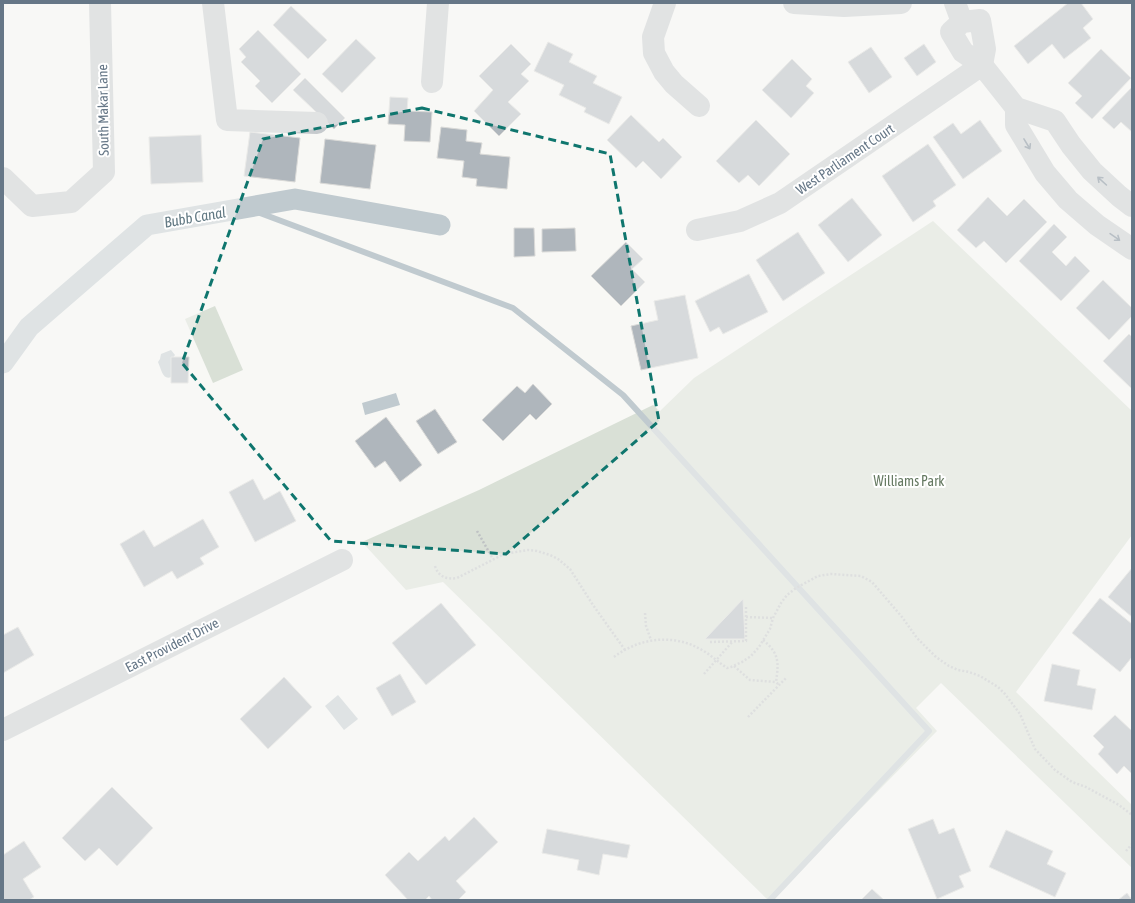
<svg xmlns="http://www.w3.org/2000/svg" width="1135" height="903" viewBox="0 0 1135 903" font-family="'Asap Condensed',sans-serif">
  <style>
    .green { fill: #d9e0d6 }
    .water { fill: #c0cacf }
    .lines { fill: none; stroke-linecap: round; stroke-linejoin: round }
    .stream { stroke: #c0cacf; stroke-width: 6 }
    .canal { stroke: #c0cacf; stroke-width: 21 }
    .building { fill: #afb6bc; stroke: #dadad8 }
    .path { stroke: #bfc2c4; stroke-width: 2.5; stroke-dasharray: 2 2; stroke-linecap: butt }
    .minor { stroke: #c6cacd; stroke-width: 22 }
    .oneway { stroke: #6b7b8a }
    .marked { fill: none; stroke: #0f766e; stroke-width: 3; stroke-dasharray: 8 5; stroke-linejoin: round }
    .labels { text-anchor: middle; dominant-baseline: central; stroke-width: 4; stroke-linejoin: round; paint-order: stroke }
    .street-label { font-size: 14px; fill: #667787; stroke: #fff }
    .park-label { font-size: 14px; fill: #657961; stroke: #fff }
    .water-label { font-size: 15px; font-style: italic; fill: #627983; stroke: #fff }
  </style>
  <rect width="100%" height="100%" fill="#f8f8f5"/>
  <g class="green">
    <polygon points="933,221 1132,411 1132,535 1016,692 1132,805 1132,868 941,683 916,708 937,731 771,900 768,900 443,582 406,590 362,542 479,490 653,405 660,411 694,378"/>
    <polygon points="215,306 243,370 213,383 185,319"/>
  </g>
  <g class="water">
    <path d="M171 350 175 355 172 359 175 375C163 383 162 371 158 362L160 359 161 354Z"/>
    <polygon points="396,393 400,405 365,415 362,403"/>
    <polygon points="338,695 358,719 344,730 325,706"/>
  </g>
  <g class="lines">
    <polyline class="stream" points="260,213 513,308 623,395 929,731 770,900"/>
    <polyline class="canal" points="3,363 29,327 147,225 295,199 440,225"/>
  </g>
  <g class="building">
    <polygon points="1068,3 1081,3 1093,19 1083,28 1091,38 1064,59 1052,44 1028,64 1014,46"/>
    <polygon points="291,6 327,40 308,59 273,25"/>
    <polygon points="258,30 301,74 272,103 255,86 260,81 241,62 246,57 239,49"/>
    <polygon points="356,39 376,58 342,93 322,74"/>
    <polygon points="548,42 573,54 569,62 597,76 593,83 622,97 609,124 584,112 586,108 559,95 564,85 534,71"/>
    <polygon points="511,44 531,64 521,74 529,81 508,102 521,114 499,136 474,111 493,90 479,76"/>
    <polygon points="924,44 936,62 917,76 904,58"/>
    <polygon points="871,47 892,77 869,93 848,62"/>
    <polygon points="1101,49 1131,78 1092,119 1075,103 1082,96 1068,83"/>
    <polygon points="792,59 812,79 806,86 814,93 791,118 762,90"/>
    <polygon points="305,78 345,118 334,129 293,90"/>
    <polygon points="1132,87 1132,132 1121,122 1114,129 1102,118"/>
    <polygon points="390,97 408,98 407,111 432,112 430,142 404,141 405,125 388,124"/>
    <polygon points="631,115 659,142 663,138 682,157 661,179 643,161 636,168 607,140"/>
    <polygon points="756,120 790,154 759,186 748,175 739,183 716,161"/>
    <polygon points="980,120 1002,151 963,179 933,137 953,123 961,134"/>
    <polygon points="441,127 467,130 466,141 482,143 480,154 510,157 507,189 476,186 477,179 462,177 464,161 437,158"/>
    <polygon points="250,132 300,138 295,182 244,176"/>
    <polygon points="201,135 203,182 151,184 149,137"/>
    <polygon points="325,139 376,145 370,189 320,183"/>
    <polygon points="928,144 956,185 933,201 936,206 913,222 882,176"/>
    <polygon points="988,197 1007,216 1024,199 1047,222 1006,263 984,241 976,248 957,230"/>
    <polygon points="852,198 882,235 848,262 818,225"/>
    <polygon points="1054,224 1067,237 1052,252 1066,266 1075,256 1090,271 1061,301 1019,261"/>
    <polygon points="514,228 534,228 535,256 514,257"/>
    <polygon points="575,228 576,251 542,252 542,229"/>
    <polygon points="798,232 825,273 783,301 756,260"/>
    <polygon points="626,242 643,259 632,269 645,282 621,306 591,276"/>
    <polygon points="749,274 768,312 723,334 719,327 710,332 695,301"/>
    <polygon points="1103,280 1132,308 1132,316 1109,340 1076,308"/>
    <polygon points="685,295 698,358 641,370 631,326 658,320 654,301"/>
    <polygon points="1129,334 1132,337 1132,389 1103,361"/>
    <polygon points="171,357 189,357 188,383 171,383"/>
    <polygon points="533,384 552,404 536,420 530,414 503,441 482,420 517,386 525,393"/>
    <polygon points="435,409 457,442 438,454 416,421"/>
    <polygon points="386,417 422,465 400,482 385,461 375,468 355,441"/>
    <polygon points="253,479 264,500 280,491 296,521 255,542 229,492"/>
    <polygon points="203,519 219,547 200,558 204,564 177,579 172,571 144,587 120,544 144,530 154,547"/>
    <polygon points="1132,568 1132,617 1108,597"/>
    <polygon points="1100,598 1132,624 1132,657 1120,672 1072,633"/>
    <polygon points="743,599 745,639 705,639"/>
    <polygon points="441,603 476,645 426,685 392,643"/>
    <polygon points="18,627 34,655 3,673 3,635"/>
    <polygon points="1052,664 1080,670 1077,685 1096,689 1092,710 1044,701"/>
    <polygon points="400,674 416,702 392,716 376,688"/>
    <polygon points="284,677 312,707 268,749 240,719"/>
    <polygon points="1115,715 1132,731 1132,774 1124,766 1117,774 1098,754 1104,747 1093,736"/>
    <polygon points="112,787 153,828 117,866 99,848 85,861 62,838"/>
    <polygon points="474,817 498,842 456,881 466,892 458,900 432,900 429,896 425,900 408,900 385,875 409,852 418,861 445,836 449,841"/>
    <polygon points="933,819 939,834 954,828 971,871 959,876 964,887 937,899 908,829"/>
    <polygon points="547,829 630,845 627,858 603,854 599,875 577,870 579,860 542,853"/>
    <polygon points="1006,830 1053,851 1047,864 1066,873 1055,897 989,867"/>
    <polygon points="24,841 41,867 23,879 34,897 29,900 3,900 3,855"/>
    <polygon points="872,889 884,900 861,900"/>
    <polygon points="1127,893 1132,900 1118,900"/>
  </g>
  <g class="lines">
    <g class="path">
      <polyline points="477,531 493,559"/>
      <path d="M435 566C438 576 446 580 457 578L504 554 528 550 537 551 550 555 558 559 570 569 593 605 625 650"/>
      <polyline points="645,613 646,626 651,640"/>
      <polyline points="746,617 773,618"/>
      <path d="M763 640C779 653 779 662 776 682L779 685"/>
      <polyline points="710,642 746,641 746,607"/>
      <path d="M614 657C639 638 673 633 702 650 711 655 718 662 727 668L731 667 742 662 751 656 759 647 770 629 773 618 781 603 787 595 796 588 818 576 831 574 861 576 872 582 902 617 917 638 936 657 949 666 958 670 969 672 980 676 998 687 1005 694 1020 714 1035 749 1055 770 1072 782 1086 787 1119 805 1132 815"/>
      <polyline points="734,666 750,680 776,682"/>
      <polyline points="704,674 733,641"/>
      <polyline points="748,717 786,678"/>
      <polyline points="1126,851 1132,844"/>
    </g>
    <g class="minor">
      <polyline points="213,3 227,120 317,123"/>
      <polyline points="665,3 653,37 654,53 664,72 674,84 699,106"/>
      <polyline points="794,3 844,6 901,3"/>
      <polyline points="955,3 962,22"/>
      <polygon points="980,20 985,49 982,65 963,52 951,32 962,22"/>
      <polyline points="432,82 438,3"/>
      <polyline points="1016,108 1016,125 1045,173 1068,200 1097,225 1132,249"/>
      <polyline points="3,178 32,206 71,202 104,172 100,3"/>
      <polyline points="697,230 740,221 780,203 982,65 1016,108 1055,121 1071,145 1092,171 1119,196 1132,206"/>
      <polyline points="3,730 342,560"/>
    </g>
  </g>
  <defs><path id="oneway-shaft" d="M-6 0H5M1.5-3L5.5 0L1.5 3" fill="none" stroke-width="1.6" stroke-linecap="round" stroke-linejoin="round"/></defs>
  <g class="oneway">
    <use href="#oneway-shaft" transform="translate(1027 144) rotate(59)"/>
    <use href="#oneway-shaft" transform="translate(1102 181) rotate(-138)"/>
    <use href="#oneway-shaft" transform="translate(1115 237) rotate(35)"/>
  </g>
  <path d="M0 0H1135V903H0ZM422 108 610 154 659 421 506 554 331 541 182 363 263 139Z" fill="#f8f8f5" fill-opacity=".55" fill-rule="evenodd"/>
  <path class="marked" d="M422 108 610 154 659 421 506 554 331 541 182 363 263 139Z"/>
  <g class="labels">
    <g class="street-label">
      <text transform="translate(103 110) rotate(-91)">South Makar Lane</text>
      <text transform="translate(845 159) rotate(-34)">West Parliament Court</text>
      <text transform="translate(172 645) rotate(-27)">East Provident Drive</text>
    </g>
    <g class="park-label">
      <text x="909" y="481">Williams Park</text>
    </g>
    <g class="water-label">
      <text transform="translate(195 217) rotate(-10)">Bubb Canal</text>
    </g>
  </g>
  <rect width="1135" height="903" fill="none" stroke="#667787" stroke-width="8"/>
</svg>
